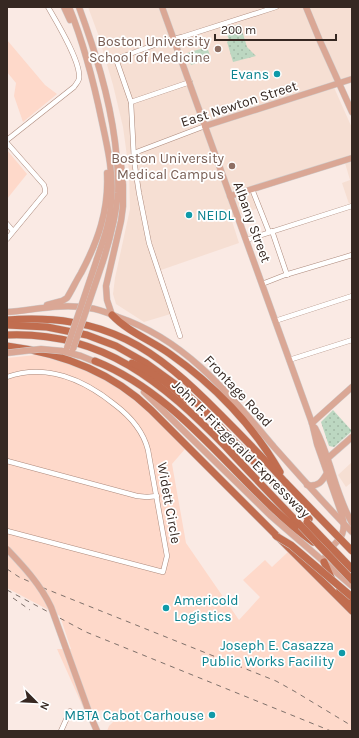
<svg xmlns="http://www.w3.org/2000/svg" width="359" height="738" viewBox="0 0 359 738" font-family="Karla,sans-serif">
  <style>
    .built { fill: #fed9ca }
    .education { fill: #f6dfd3 }
    .grass { fill: url(#grass-dots) }
    .lines { fill: none; stroke-linecap: round; stroke-linejoin: round }
    .minor-casing { stroke: #ad8a7c; stroke-width: 5.5 }
    .major-casing { stroke: #cfcbca; stroke-width: 7 }
    .highway-casing { stroke: #cfcbca; stroke-width: 8 }
    .minor { stroke: #fff; stroke-width: 4.5 }
    .major { stroke: #daa795; stroke-width: 6 }
    .highway { stroke: #c16d4f; stroke-width: 7 }
    .rail { stroke: #7f716b; stroke-width: 1; stroke-dasharray: 5 5; stroke-linecap: butt }
    .major-bridge-casing { stroke: #cfcbca; stroke-width: 7; stroke-linecap: butt }
    .highway-bridge-casing { stroke: #cfcbca; stroke-width: 8; stroke-linecap: butt }
    .major-bridge { stroke: #daa795; stroke-width: 6 }
    .highway-bridge { stroke: #c16d4f; stroke-width: 7 }
    .education-dot { fill: #8d6e63; stroke: #fff; stroke-width: 1.5 }
    .culture-dot { fill: #0f9aa8; stroke: #fff; stroke-width: 1.5 }
    .labels { text-anchor: middle; dominant-baseline: central; stroke-width: 3.5; stroke-linejoin: round; paint-order: stroke }
    .education-label { font-size: 14px; fill: #785e54; stroke: #fff; text-anchor: end }
    .culture-label { font-size: 14px; fill: #0d838f; stroke: #fff; text-anchor: end }
    .street-label { font-size: 14px; fill: #362822; stroke: #fff }
  </style>
  <defs>
    <pattern id="grass-dots" width="8" height="8" patternUnits="userSpaceOnUse"><rect width="8" height="8" fill="#bcd7c1"/><path d="M2 2h.1M6 6h.1" fill="none" stroke="#a2b9a6" stroke-width="1.8" stroke-linecap="round"/></pattern>
  </defs>
  <rect width="100%" height="100%" fill="#faeae4"/>
  <g class="built">
    <polygon points="7,40 45,85 57,94 23,122 14,96 16,83 7,72"/>
    <polygon points="7,150 27,174 7,199"/>
    <polygon points="36,355 69,364 92,373 122,389 145,408 185,449 172,464 186,543 239,620 260,597 243,580 265,560 272,567 289,551 352,614 352,731 107,731 109,726 113,722 110,715 105,716 102,710 87,716 57,649 71,649 60,616 7,588 7,358"/>
  </g>
  <g class="education">
    <polygon points="88,7 352,7 352,76 332,83 352,128 352,203 349,204 342,183 350,180 345,163 253,192 259,208 231,218 239,243 161,270 174,313 144,322 116,304 113,294 115,278 130,209 129,171 123,127 113,85 98,34"/>
    <polygon points="352,462 352,482 346,487 338,475"/>
  </g>
  <g class="grass">
    <polygon points="240,24 247,47 256,56 233,62 227,42 229,40 225,29"/>
    <polygon points="207,47 211,58 191,65 187,53"/>
    <polygon points="333,410 352,431 334,447 329,446 321,422"/>
  </g>
  <g class="lines">
    <g class="minor-casing">
      <g id="minor">
        <polyline points="131,102 190,82"/>
        <path d="M7 140 74 87C76 84 78 82 79 79 82 63 56 21 48 7"/>
        <polyline points="7,143 44,185 45,189 45,193 7,239"/>
        <polyline points="134,153 205,126"/>
        <polyline points="252,189 269,232"/>
        <polyline points="7,224 13,231"/>
        <polyline points="272,231 287,275"/>
        <polyline points="246,240 352,206"/>
        <polyline points="262,284 285,275 352,255"/>
        <polyline points="275,321 352,296"/>
        <polyline points="180,336 149,243 139,193 134,160 131,102 116,59 168,40 182,37 276,7"/>
        <polyline points="289,360 352,340"/>
        <path d="M7 377C46 363 84 380 114 404 130 416 143 430 148 450L167 556 163 572 7 531"/>
        <polyline points="7,461 137,496 147,497 157,496"/>
        <polyline points="61,731 70,711"/>
      </g>
    </g>
    <g class="major-casing">
      <g id="major">
        <polyline points="64,7 70,20"/>
        <path d="M69 7C84 44 94 83 102 122 108 149 114 176 111 203 110 223 103 241 97 259"/>
        <path d="M79 7C95 51 109 95 115 142 117 159 119 176 118 193 116 216 110 239 103 261"/>
        <path d="M162 7 312 423 317 444 342 515C350 544 327 541 324 562"/>
        <polyline points="306,7 320,41 352,112"/>
        <polyline points="205,126 352,79"/>
        <polyline points="230,196 352,158"/>
        <path d="M47 305 62 301 67 298C72 290 76 281 81 273 98 241 109 210 107 173"/>
        <path d="M7 312C34 310 62 303 89 308 99 309 108 313 118 317 186 340 229 394 274 447 300 476 325 505 352 532"/>
        <polyline points="112,315 107,300 106,286 121,221 123,206 123,185 121,164"/>
        <polyline points="62,351 81,356 98,363"/>
        <polyline points="144,392 271,516 352,586"/>
        <polyline points="312,423 352,387"/>
        <path d="M315 428C331 458 335 494 352 523"/>
        <polyline points="328,458 352,437"/>
        <path d="M307 485C318 487 322 482 327 473"/>
        <polyline points="90,715 97,731"/>
      </g>
    </g>
    <g class="highway-casing">
      <g id="highway">
        <path d="M112 315C128 332 152 341 170 354 213 384 254 426 280 472"/>
        <path d="M7 320C106 313 154 347 221 415 243 437 265 460 286 483"/>
        <polyline points="7,325 47,327 87,335 116,346 146,363 175,384 200,406 309,519"/>
        <path d="M7 335C103 331 163 383 226 447 251 474 276 500 301 526"/>
        <path d="M7 346C61 353 112 372 151 410L352 611"/>
        <path d="M95 361C185 397 237 486 313 542"/>
        <path d="M132 363C152 371 171 386 187 400"/>
        <polyline points="324,562 332,580"/>
        <polyline points="340,590 352,602"/>
      </g>
    </g>
    <use href="#minor" class="minor"/>
    <use href="#major" class="major"/>
    <use href="#highway" class="highway"/>
    <g class="rail">
      <polyline points="7,569 19,577 46,589 276,681 294,691 352,726"/>
      <polyline points="7,590 86,632 331,731"/>
      <polyline points="13,598 30,610"/>
    </g>
    <g class="major-bridge-casing">
      <g id="major-bridge">
        <polyline points="67,348 97,259"/>
        <polyline points="73,349 103,261"/>
        <polyline points="7,353 41,349 62,351"/>
        <path d="M7 549C24 567 40 584 51 607L90 715"/>
      </g>
    </g>
    <g class="highway-bridge-casing">
      <g id="highway-bridge">
        <polyline points="286,483 352,551"/>
        <polyline points="307,522 352,569"/>
        <polyline points="301,526 352,580"/>
        <polyline points="276,536 291,545 352,597"/>
      </g>
    </g>
    <use href="#major-bridge" class="major-bridge"/>
    <use href="#highway-bridge" class="highway-bridge"/>
  </g>
  <g class="education-dot">
    <circle cx="218" cy="49" r="4"/>
    <circle cx="232" cy="166" r="4"/>
  </g>
  <g class="culture-dot">
    <circle cx="277" cy="74" r="4"/>
    <circle cx="189" cy="215" r="4"/>
    <circle cx="166" cy="608" r="4"/>
    <circle cx="342" cy="653" r="4"/>
    <circle cx="212" cy="715" r="4"/>
  </g>
  <g class="labels">
    <g class="education-label">
      <text x="210" y="41">Boston University<tspan x="210" dy="16">School of Medicine</tspan></text>
      <text x="224" y="158">Boston University<tspan x="224" dy="16">Medical Campus</tspan></text>
    </g>
    <g class="culture-label">
      <text x="269" y="74">Evans</text>
      <text x="197" y="215" text-anchor="start">NEIDL</text>
      <text x="174" y="600" text-anchor="start">Americold<tspan x="174" dy="16">Logistics</tspan></text>
      <text x="334" y="645">Joseph E. Casazza<tspan x="334" dy="16">Public Works Facility</tspan></text>
      <text x="204" y="715">MBTA Cabot Carhouse</text>
    </g>
    <g class="street-label">
      <text transform="translate(239 104) rotate(-18)">East Newton Street</text>
      <text transform="translate(252 222) rotate(70)">Albany Street</text>
      <text transform="translate(238 391) rotate(47)">Frontage Road</text>
      <text transform="translate(241 449) rotate(45)">John F. Fitzgerald Expressway</text>
      <text transform="translate(169 503) rotate(80)">Widett Circle</text>
    </g>
  </g>
  <rect width="359" height="738" fill="none" stroke="#362822" stroke-width="16"/>
  <g transform="translate(36 702) rotate(114)" stroke="#ffffff" stroke-width="3" paint-order="stroke">
  <path d="M0-3L7 15L0 10L-7 15Z" fill="#362822"/>
  <text y="-6" font-size="11" font-weight="bold" text-anchor="middle" fill="#362822">N</text>
  </g>
  <path d="M215 34v6h121v-6" fill="none" stroke="#362822" stroke-width="2"/>
  <text x="221" y="34" font-size="12" fill="#362822" stroke="#ffffff" stroke-width="3" paint-order="stroke">200 m</text>
</svg>
